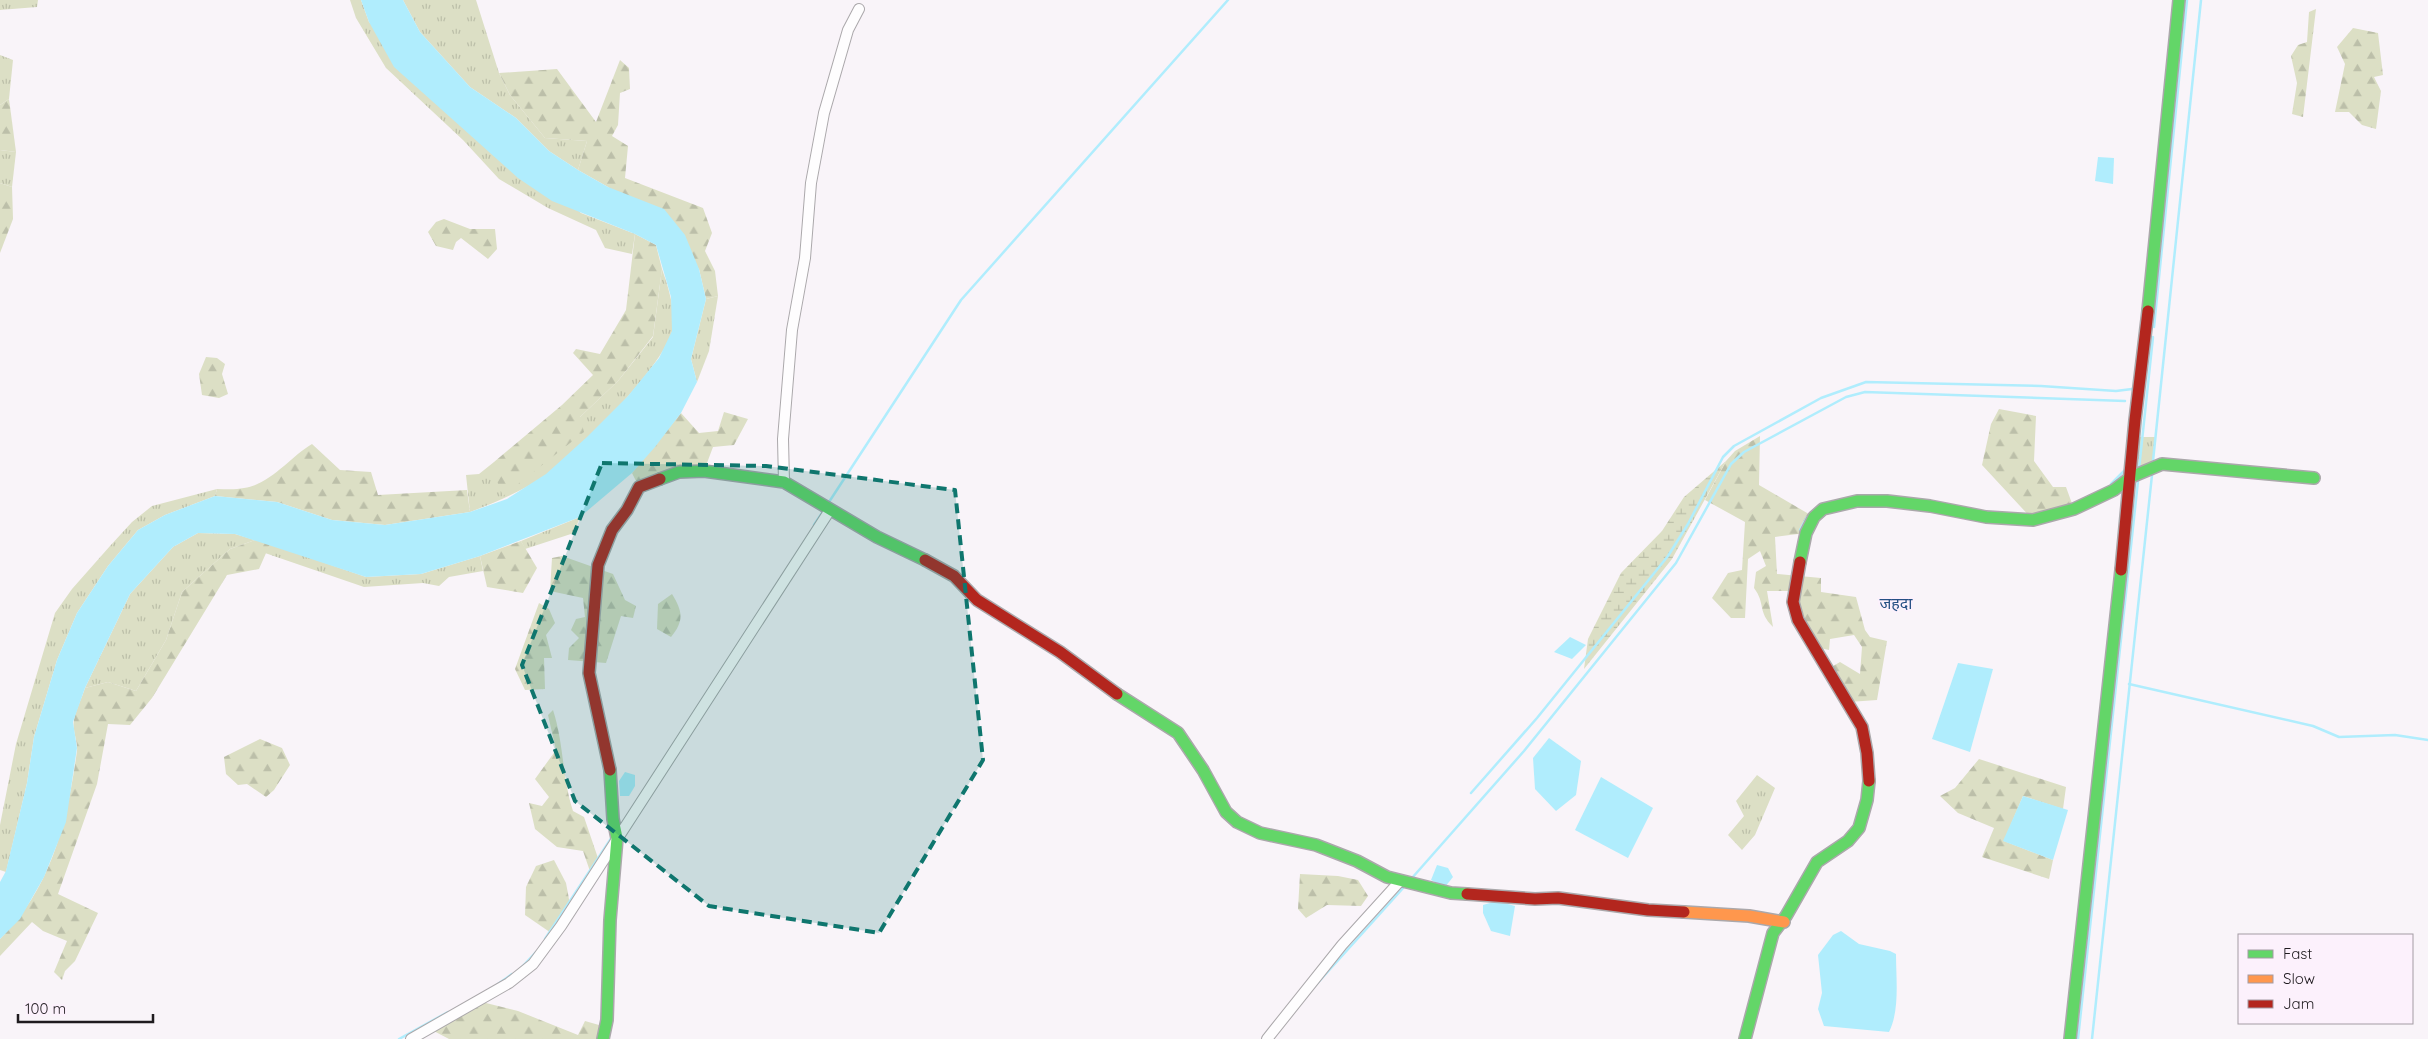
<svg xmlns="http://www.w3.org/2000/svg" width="2428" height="1039" viewBox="0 0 2428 1039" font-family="Quicksand,'Noto Sans Devanagari',sans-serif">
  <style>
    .grass { fill: url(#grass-tufts) }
    .forest { fill: url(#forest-firs) }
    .wetland { fill: url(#wetland-marsh) }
    .water { fill: #b0edfd }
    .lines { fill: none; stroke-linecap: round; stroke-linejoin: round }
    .stream { stroke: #b0edfd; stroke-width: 2.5 }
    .street-casing { stroke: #aba8ab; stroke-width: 12 }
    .fast-casing { stroke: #aba8ab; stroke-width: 14 }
    .slow-casing { stroke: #aba8ab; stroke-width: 14 }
    .jam-casing { stroke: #aba8ab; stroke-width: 14 }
    .street { stroke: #fefdfe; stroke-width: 10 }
    .fast { stroke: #63d668; stroke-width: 11 }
    .slow { stroke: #ff974d; stroke-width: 11 }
    .jam { stroke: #b3261e; stroke-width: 11 }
    .marked { fill: #0f766e; fill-opacity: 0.2; stroke: #0f766e; stroke-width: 4; stroke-dasharray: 10 6; stroke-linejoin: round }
    .labels { text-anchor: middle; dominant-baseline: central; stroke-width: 4; stroke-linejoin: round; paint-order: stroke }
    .quarter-label { font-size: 16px; fill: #255084; stroke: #fcf1fc }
  </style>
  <defs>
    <pattern id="grass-tufts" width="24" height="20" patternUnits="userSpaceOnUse" patternTransform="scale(1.25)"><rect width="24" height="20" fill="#dcdfc5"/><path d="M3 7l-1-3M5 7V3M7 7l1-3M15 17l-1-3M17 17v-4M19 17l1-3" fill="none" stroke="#bcbfa9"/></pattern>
    <pattern id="forest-firs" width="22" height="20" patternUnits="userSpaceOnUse" patternTransform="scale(1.25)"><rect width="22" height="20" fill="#dcdfc5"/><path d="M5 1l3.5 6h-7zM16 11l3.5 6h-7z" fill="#bcbfa9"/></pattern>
    <pattern id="wetland-marsh" width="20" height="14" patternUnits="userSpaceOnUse" patternTransform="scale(1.25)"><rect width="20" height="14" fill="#dcdfc5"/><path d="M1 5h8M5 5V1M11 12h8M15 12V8" fill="none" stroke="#bcbfa9"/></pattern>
  </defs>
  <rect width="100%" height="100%" fill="#f9f4f9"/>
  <g class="grass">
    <polygon points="0,0 38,0 37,7 0,10"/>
    <polygon points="350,0 361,0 369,22 581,213 635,234 632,254 605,248 596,230 548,208 499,179 463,140 386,68 356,18"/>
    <polygon points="403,0 476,0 499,73 510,95 545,138 587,141 578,170 549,151 516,118 470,87 420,32"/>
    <polygon points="0,55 13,60 9,99 0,105"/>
    <polygon points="0,150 16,152 12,187 0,183"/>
    <path d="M662 269C668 286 677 314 672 332 660 370 579 451 546 475 522 491 497 502 470 512L466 475 479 474 494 462V474L580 417 618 381 653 337Z"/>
    <polygon points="718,296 709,351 697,382 691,359 706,299"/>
    <polygon points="2134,437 2155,437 2153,461 2131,477"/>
    <polygon points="217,489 215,496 165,515 138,530 108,566 77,613 57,660 34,737 27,783 6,872 0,870 0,825 16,744 55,613 72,589 110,546 132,522 152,506"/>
    <polygon points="580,517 574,533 525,549 521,541"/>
    <polygon points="198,533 235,534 255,540 230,549 182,592 166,640 136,691 108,682 85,688 130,594 173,547"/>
    <polygon points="270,544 366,577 421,574 480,556 483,571 449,577 439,586 423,583 364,587 265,553"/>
    <polygon points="1757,775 1775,788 1755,835 1742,850 1728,835 1744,816 1736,801"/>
  </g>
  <g class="forest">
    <polygon points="2316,9 2303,117 2292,114 2297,83 2291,56 2298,45 2307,42 2309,12"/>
    <polygon points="2353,28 2378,33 2383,75 2374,77 2381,91 2376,129 2362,125 2349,112 2335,112 2345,64 2337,47"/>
    <polygon points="620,60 629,68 630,89 620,93 618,125 612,136 628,146 625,178 703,208 712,233 705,251 715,271 718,296 706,299 699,269 608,187 578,170 587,141 545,138 510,95 499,73 557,69 596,122"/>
    <polygon points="9,99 16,152 0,150 0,105"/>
    <polygon points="0,183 12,187 13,219 0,253"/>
    <polygon points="444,219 470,229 495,229 497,249 488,259 461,238 456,242 453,250 436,246 428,232 436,222"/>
    <polygon points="635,234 656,245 662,269 653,336 618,381 580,417 584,432 503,496 494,474 494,462 562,405 593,375 573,353 576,349 600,354 626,310"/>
    <polygon points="206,357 217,358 225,364 222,374 228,394 219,398 202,395 199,374"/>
    <polygon points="1999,409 2036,416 2034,461 2053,487 2066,487 2074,509 2033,520 1982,465 1991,424"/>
    <polygon points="724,412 748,419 734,445 713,447 704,471 639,487 632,473 681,413 699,433 718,431"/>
    <path d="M1760 436 1759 485 1814 517 1806 533 1775 537 1777 574 1821 578V592L1856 597 1865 630 1870 637 1887 641 1877 700 1849 702 1828 669 1840 662 1860 674 1862 647 1854 635 1830 639 1829 650 1815 647 1795 591H1767L1773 627C1757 611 1766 604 1754 588L1756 572 1766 566 1760 551 1748 559 1745 618H1731L1712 598 1728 573 1742 570 1745 522 1705 500 1726 461 1735 451Z"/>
    <path d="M312 444 340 470 371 472 378 495 467 490 470 512 385 525 332 520 277 502 215 496 217 489C225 489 235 490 244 488 271 484 290 457 312 444Z"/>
    <path d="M255 540 270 544 259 569 227 575 152 698 130 725 108 724 97 784 58 894 98 913 75 961 65 971 62 980 54 972 67 941 43 931 32 922 0 956V939C52 887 67 822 77 751 78 741 72 730 74 720 76 709 82 698 85 688L108 682 136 691 166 640 182 592 230 549Z"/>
    <polygon points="521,541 537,568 523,593 487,587 480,556"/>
    <polygon points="562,556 613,574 625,600 636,606 633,618 621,616 606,663 568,660 569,648 579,638 571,630 576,619 585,617 583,598 550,591 552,558"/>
    <path d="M672 594C683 612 684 621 671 637L657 629 658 604Z"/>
    <polygon points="539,603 549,609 555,623 546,635 552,658 544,658 545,689 525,690 515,669"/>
    <path d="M553 710C564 744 562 777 573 811L584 817 600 864 592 877 583 851 557 847 535 829 529 803 542 806 549 797 535 779 556 750 548 715Z"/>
    <polygon points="260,739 282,748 290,765 274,790 266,797 247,784 238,785 226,774 224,757"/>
    <polygon points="1979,759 2066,787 2063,809 2023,796 2004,841 2053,860 2049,879 1982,857 1994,828 1958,813 1940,796 1955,788"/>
    <polygon points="554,860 566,883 571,910 554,935 525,915 526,887 536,866"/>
    <polygon points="1300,874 1338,876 1358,880 1368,896 1361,906 1327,905 1306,918 1298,909"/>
    <polygon points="478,1001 518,1011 578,1035 585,1021 606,1027 603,1039 449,1039 430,1029"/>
  </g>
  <polygon class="wetland" points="1726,461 1672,559 1584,669 1588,639 1621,573 1662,531 1684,497"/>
  <g class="water">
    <polygon points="361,0 403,0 420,32 470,87 516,118 549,151 578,170 608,187 664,209 685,235 699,269 706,299 691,359 697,382 681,413 655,447 632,473 580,517 480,556 421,574 366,577 235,534 198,533 173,547 130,594 85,688 73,722 77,748 66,822 44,877 20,919 0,939 0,882 6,871 27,783 34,737 57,660 77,613 108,566 138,530 165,515 215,496 277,502 332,520 385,525 470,512 507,499 546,474 587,437 628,396 659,358 672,331 671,297 656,245 635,234 552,201 518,178 394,67 369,22"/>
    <polygon points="2098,157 2114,158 2113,184 2095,181"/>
    <polygon points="1570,637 1586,645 1572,659 1554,652"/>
    <polygon points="1958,663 1993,669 1970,752 1932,739"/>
    <polygon points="1549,738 1581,761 1576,795 1556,811 1535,789 1533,758"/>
    <polygon points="625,772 635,775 635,786 629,796 620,796 619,781"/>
    <polygon points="1601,777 1653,808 1628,858 1575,830"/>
    <polygon points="2023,796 2068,810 2053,860 2003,841"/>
    <polygon points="1437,865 1448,868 1453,877 1445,887 1431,880"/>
    <polygon points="1497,901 1515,906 1510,936 1491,931 1483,913 1483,905"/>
    <path d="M1841 931 1859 944 1890 951 1896 954C1896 979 1900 1010 1889 1032L1824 1026 1818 1009 1822 993 1818 955 1833 935Z"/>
  </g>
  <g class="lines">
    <g class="stream">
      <polyline points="2154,327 2187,0"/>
      <polyline points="2153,461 2201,0"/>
      <polyline points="2139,469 2153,337"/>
      <polyline points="2111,484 2126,469"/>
      <polyline points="829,502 961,300 1228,0"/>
      <polyline points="814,525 822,513"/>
      <polyline points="1800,530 1807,517"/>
      <polyline points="2129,684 2313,726 2339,737 2395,735 2428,740"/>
      <polyline points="1471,793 1537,718 1668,556 1688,524 1723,457 1734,446 1821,398 1866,382 2041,386 2116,391 2132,389"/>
      <polyline points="1412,878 1524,751 1676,563 1731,464 1744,452 1846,397 1865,392 2125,401"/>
      <polyline points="545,939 612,837"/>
      <polyline points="521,968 536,952"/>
      <polyline points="498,984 512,974"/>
      <polyline points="1314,987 1404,887"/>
      <polyline points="399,1039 448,1012"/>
      <polyline points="2078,1039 2138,481"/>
      <polyline points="2092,1039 2152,475"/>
    </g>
    <g class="street-casing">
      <g id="street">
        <polyline points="784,482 783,439 792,330 805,258 811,183 824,113 848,30 859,9"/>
        <polyline points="411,1039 509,983 533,964 561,926 830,510"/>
        <polyline points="1267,1039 1342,945 1400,881"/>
      </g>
    </g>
    <g class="fast-casing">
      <g id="fast">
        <polyline points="2148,311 2179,0"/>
        <polyline points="660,479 679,472 704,471 784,482 877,537 925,560"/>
        <polyline points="1800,562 1806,533 1814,517 1823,509 1857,501 1887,501 1930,506 1986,517 2033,520 2074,509 2114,490 2131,477 2162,464 2314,478"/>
        <polyline points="1117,694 1178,733 1203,770 1226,812 1237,822 1260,833 1316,845 1357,861 1387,877 1451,893 1467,894"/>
        <polyline points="603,1039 607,1020 610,920 617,838 613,819 610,770"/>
        <polyline points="1745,1039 1773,933 1786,916 1817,862 1848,841 1859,828 1867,800 1869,781"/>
        <polyline points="2070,1039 2121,570"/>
      </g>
    </g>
    <g class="slow-casing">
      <polyline id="slow" points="1684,912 1749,916 1784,922"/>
    </g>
    <g class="jam-casing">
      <g id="jam">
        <polyline points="925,560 954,576 977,600 1060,652 1117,694"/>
        <polyline points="1800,562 1793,602 1798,620 1862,727 1867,753 1869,781"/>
        <polyline points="2121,570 2135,420 2148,311"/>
        <polyline points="610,770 589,673 598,565 612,530 627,510 639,487 660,479"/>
        <polyline points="1467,894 1535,899 1558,898 1648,910 1684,912"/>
      </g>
    </g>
    <use href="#street" class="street"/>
    <use href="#fast" class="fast"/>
    <use href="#slow" class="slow"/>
    <use href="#jam" class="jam"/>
  </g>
  <path class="marked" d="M602 463 766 466 955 490 983 760 879 933 709 906 575 801 522 665Z"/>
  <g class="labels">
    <g class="quarter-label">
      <text x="1896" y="603">जहदा</text>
    </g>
  </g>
  <rect x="2238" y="934" width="175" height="90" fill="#fcf1fc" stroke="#a49ba4"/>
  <rect x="2248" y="950" width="25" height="8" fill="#63d668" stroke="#a49ba4"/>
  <text x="2283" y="959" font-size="15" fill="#1f1b1f">Fast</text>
  <rect x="2248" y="975" width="25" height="8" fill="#ff974d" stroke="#a49ba4"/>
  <text x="2283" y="984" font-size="15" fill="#1f1b1f">Slow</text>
  <rect x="2248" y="1000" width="25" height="8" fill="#b3261e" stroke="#a49ba4"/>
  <text x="2283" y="1009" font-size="15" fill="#1f1b1f">Jam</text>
  <path d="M18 1014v8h135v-8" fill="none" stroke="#1f1b1f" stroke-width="2.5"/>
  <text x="25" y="1014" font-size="15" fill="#1f1b1f" stroke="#fcf1fc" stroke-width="4" paint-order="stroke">100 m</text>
</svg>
